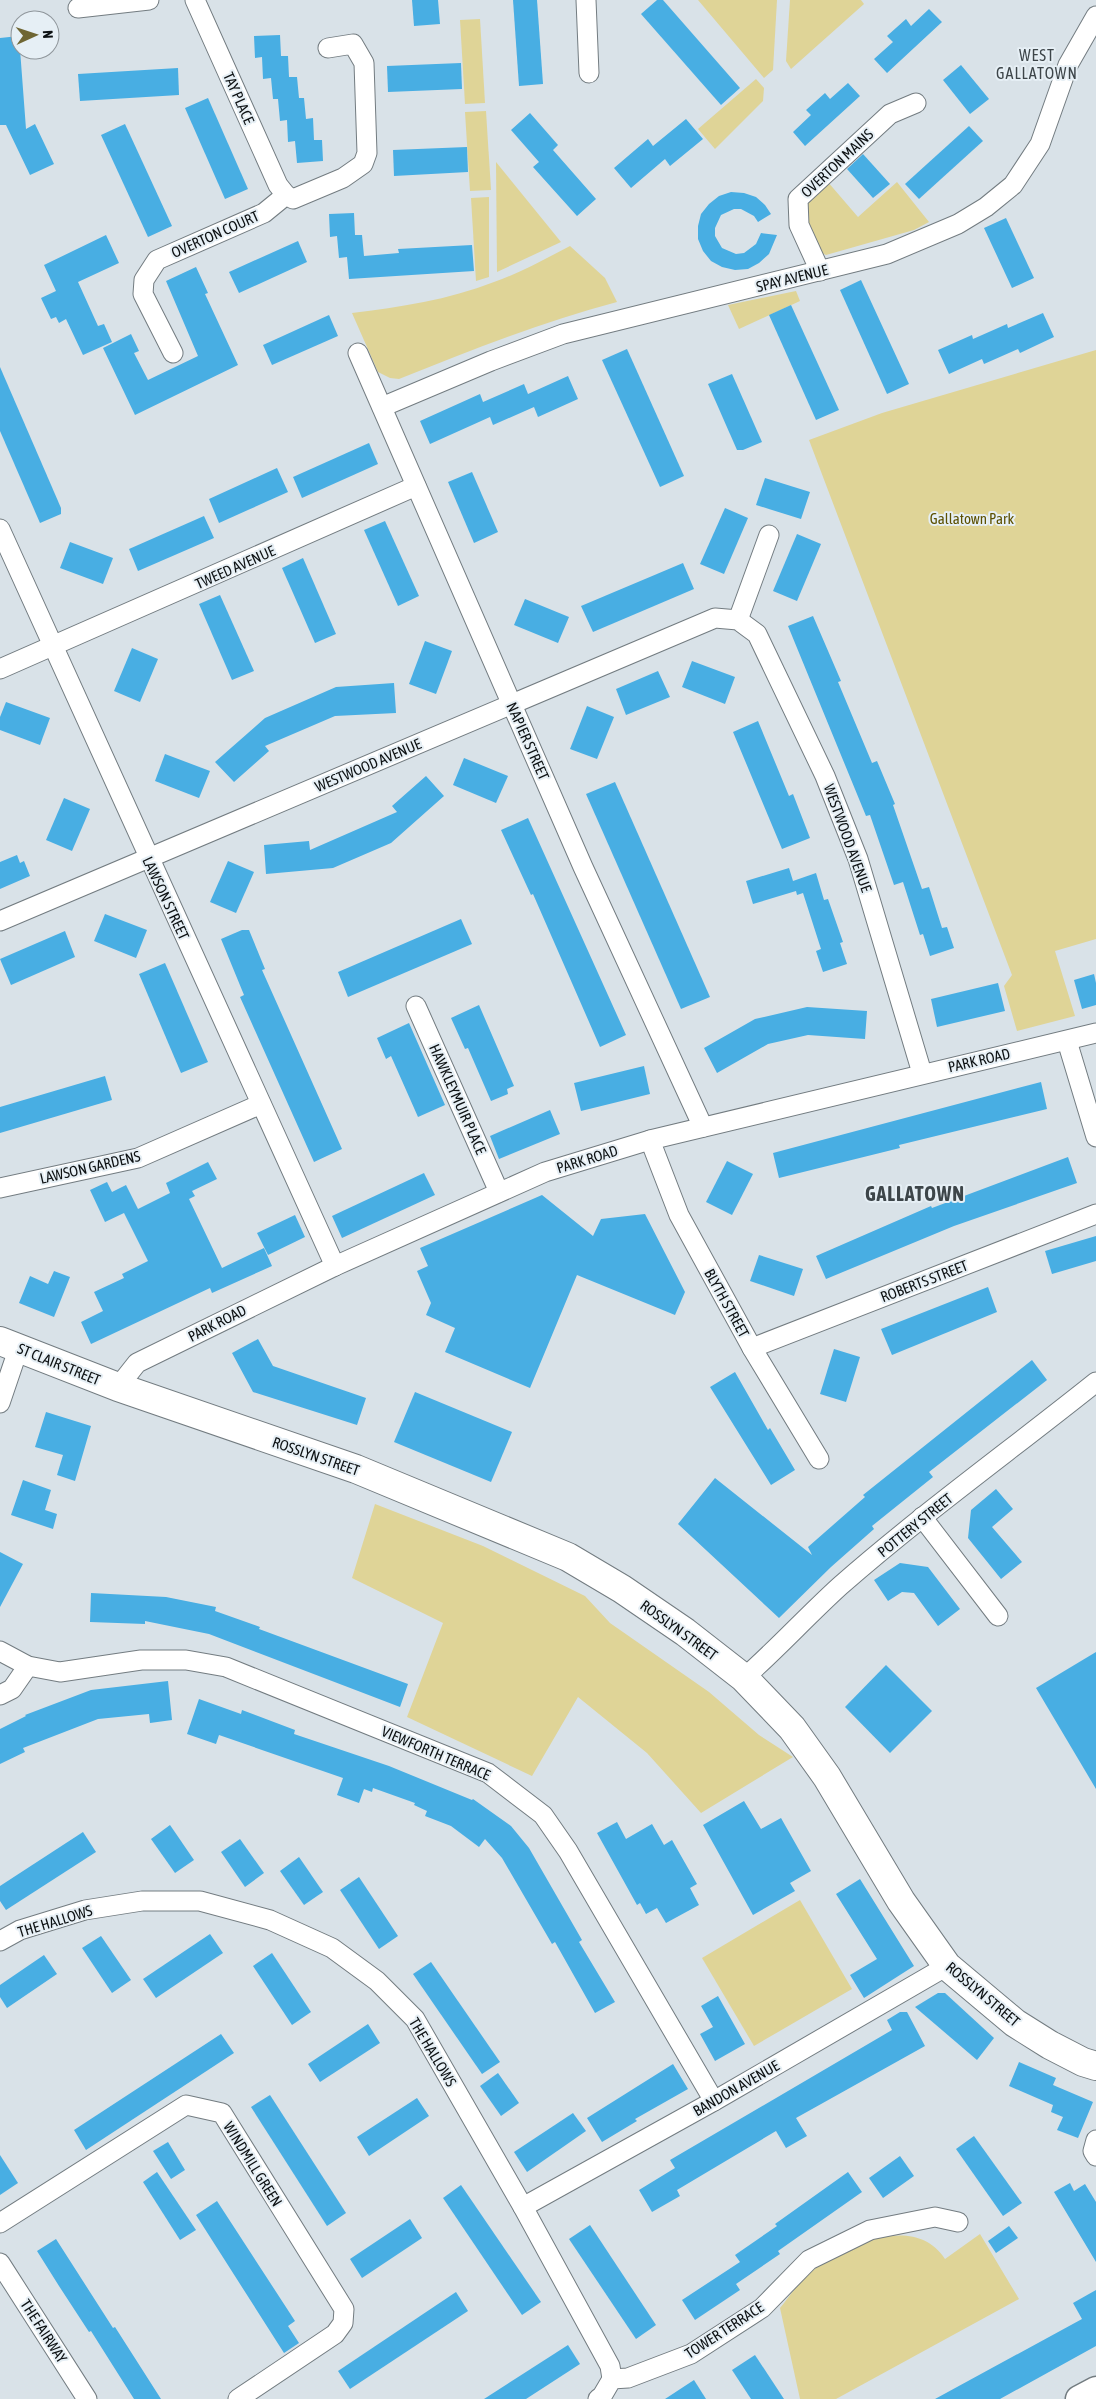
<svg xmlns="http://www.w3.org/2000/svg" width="1096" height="2399" viewBox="0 0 1096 2399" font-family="'Asap Condensed',sans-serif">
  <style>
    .green { fill: #dfd497 }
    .building { fill: #48aee3 }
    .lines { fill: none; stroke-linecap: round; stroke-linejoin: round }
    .minor-casing { stroke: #737c81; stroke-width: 21 }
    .secondary-casing { stroke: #737c81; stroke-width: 29 }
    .primary-casing { stroke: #737c81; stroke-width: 30 }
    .minor { stroke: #fff; stroke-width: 19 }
    .secondary { stroke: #fff; stroke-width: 26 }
    .primary { stroke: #fff; stroke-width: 28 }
    .labels { text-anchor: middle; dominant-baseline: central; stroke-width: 4; stroke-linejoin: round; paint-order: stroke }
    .street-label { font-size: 15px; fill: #0d1113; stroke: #e6eff5 }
    .park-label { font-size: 15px; fill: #5c5000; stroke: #e6eff5 }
    .neighbourhood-label { font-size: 16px; letter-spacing: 1px; fill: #3d4549; stroke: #e6eff5 }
    .district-label { font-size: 20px; font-weight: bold; letter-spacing: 1px; fill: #3d4549; stroke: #e6eff5 }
  </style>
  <rect width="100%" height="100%" fill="#d9e2e8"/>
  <g class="green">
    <polygon points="698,0 777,0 773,70 764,78"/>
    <polygon points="790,0 861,0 864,4 791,69 786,61"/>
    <polygon points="480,19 485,103 465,104 460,20"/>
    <polygon points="756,79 764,88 763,101 715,149 698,129"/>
    <polygon points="486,111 491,190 470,191 465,112"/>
    <polygon points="496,162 561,242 497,272"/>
    <path d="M827 181 858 217 897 182 929 222 914 230 826 255C809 248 806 221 806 204Z"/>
    <polygon points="489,197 489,277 476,281 471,198"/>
    <path d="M570 246 605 278 617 302C542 322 471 350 399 379L390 378 378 372 352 313C400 307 448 300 494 282 520 273 545 259 570 246Z"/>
    <polygon points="796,291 800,301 739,329 728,305"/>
    <polygon points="1096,350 1096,939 1055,951 1075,1016 1017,1031 1004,986 1012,975 809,440 882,413"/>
    <polygon points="375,1504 483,1546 585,1596 610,1623 709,1692 759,1735 793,1757 701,1813 647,1753 578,1697 532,1776 407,1717 443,1623 352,1578"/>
    <polygon points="800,1900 852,1989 754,2046 702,1958"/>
    <path d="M980 2234 1019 2299 836 2399H800L780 2308C790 2296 799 2281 811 2272 845 2246 914 2212 945 2259Z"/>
  </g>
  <g class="building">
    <polygon points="412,0 438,0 440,24 414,26"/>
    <polygon points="513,0 537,0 543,84 519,86"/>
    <polygon points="657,0 663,0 740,88 721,105 641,14"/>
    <polygon points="929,9 942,22 887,73 874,59 893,42 887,36 906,19 911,26"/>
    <polygon points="280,35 281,56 288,56 289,77 297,77 299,98 304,98 306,119 313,118 314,140 322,140 323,161 297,163 295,141 288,142 287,120 280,121 278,99 273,99 271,78 263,79 262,57 255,58 254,36"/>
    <polygon points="19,36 26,129 35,124 54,164 30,175 6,125 0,125 0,38"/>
    <polygon points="461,63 462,89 388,92 387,66"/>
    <polygon points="961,65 989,99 970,114 943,80"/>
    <polygon points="178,68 179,95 80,101 78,74"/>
    <polygon points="848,83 860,96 805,146 793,132 811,115 806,110 825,93 830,99"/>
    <polygon points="208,98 248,189 225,199 185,108"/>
    <polygon points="530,113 558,145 553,150 596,199 577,216 533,167 539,162 511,130"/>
    <polygon points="686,119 703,139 670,166 665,159 631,188 614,168 648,139 653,146"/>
    <polygon points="125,124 172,226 148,237 101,135"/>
    <polygon points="969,126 983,141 919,199 905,184"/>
    <polygon points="467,147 468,172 394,176 393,150"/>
    <polygon points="863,154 890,184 873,198 847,169"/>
    <polygon points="731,192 744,193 756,197 765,205 771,214 758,222 754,216 741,209 734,209 721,215 715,228 715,236 722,248 736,254 744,253 756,244 761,233 777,235 769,254 759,263 748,269 735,270 722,267 711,261 703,251 698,239 698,226 701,214 709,204 719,196"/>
    <polygon points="354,213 355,235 362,235 364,256 399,253 398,249 472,245 474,271 349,279 347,257 339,258 337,236 330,237 329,214"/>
    <polygon points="1006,218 1034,278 1012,288 984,228"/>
    <polygon points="106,235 119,263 78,282 98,326 104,324 112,342 83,355 66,319 59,323 56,317 51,319 41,298 56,291 44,265"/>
    <polygon points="298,241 307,262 239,293 229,272"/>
    <polygon points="196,267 208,293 205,294 238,365 135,415 103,348 131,334 139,351 134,353 148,380 198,356 166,281"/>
    <polygon points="861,280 909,384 887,394 840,290"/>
    <polygon points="791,305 839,410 816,420 769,315"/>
    <polygon points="1043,313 1054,337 1020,353 1018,349 984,364 982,359 949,374 938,350 972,335 973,339 1007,324 1008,328"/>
    <polygon points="329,315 338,336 272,365 263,345"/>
    <polygon points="627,349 684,476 660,487 602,360"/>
    <polygon points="0,367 61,508 61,514 40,523 0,431"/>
    <polygon points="732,374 762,442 743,450 737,450 708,384"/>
    <polygon points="568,376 578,399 538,417 534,407 493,425 490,417 430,444 420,421 480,394 483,402 524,384 528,394"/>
    <polygon points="369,443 378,464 302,498 293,477"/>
    <polygon points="277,468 288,492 219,523 209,499"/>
    <polygon points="472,472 498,532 474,543 448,482"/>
    <polygon points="765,478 810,492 801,519 756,505"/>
    <polygon points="725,508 748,518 724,574 700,564"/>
    <polygon points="204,516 214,538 138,571 129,549"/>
    <polygon points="385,521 419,596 398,606 364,530"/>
    <polygon points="797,534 821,544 797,601 773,591"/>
    <polygon points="70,542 113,558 103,584 60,568"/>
    <polygon points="303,558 336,634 315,643 282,568"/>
    <polygon points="683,563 694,589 593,632 581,606"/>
    <polygon points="220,595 254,671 232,680 199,604"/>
    <polygon points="525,599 569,617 558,643 514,625"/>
    <polygon points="813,616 841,681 838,682 872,763 877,761 895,804 893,805 922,889 929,887 942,928 947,927 954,948 930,956 923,934 920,935 903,882 894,885 870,815 866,816 788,626"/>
    <polygon points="425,641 452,651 436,694 409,684"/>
    <polygon points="132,648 158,659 140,702 114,691"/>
    <polygon points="692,661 735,677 725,704 682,687"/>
    <polygon points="658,671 670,697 626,715 616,689"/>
    <polygon points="394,683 396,713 335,716 265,746 269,751 234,782 215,762 265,718 336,687"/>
    <polygon points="6,702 50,718 40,745 0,730 0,717"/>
    <polygon points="587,706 614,717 597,759 570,749"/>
    <polygon points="758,721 789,796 793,794 810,838 782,849 733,732"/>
    <polygon points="165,754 210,771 199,798 155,781"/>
    <polygon points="464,758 508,776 496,803 453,785"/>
    <polygon points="426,776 444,796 391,843 333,868 266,874 264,845 309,841 310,850 397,812 392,806"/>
    <polygon points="615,782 710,997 681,1009 586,794"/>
    <polygon points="64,798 90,809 72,851 46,840"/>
    <polygon points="528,818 626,1035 600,1047 533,894 531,895 501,830"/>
    <polygon points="17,855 20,863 24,861 30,876 0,889 0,862"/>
    <polygon points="228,861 254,872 236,913 210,902"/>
    <polygon points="789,868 793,881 816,873 824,900 828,899 843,942 840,943 847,964 823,972 816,951 821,949 803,893 797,895 796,891 753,904 746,881"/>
    <polygon points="105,914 147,930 136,958 94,941"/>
    <polygon points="461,919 472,944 348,997 338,972"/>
    <polygon points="242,930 249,930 265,969 262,970 342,1149 314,1162 240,997 244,995 221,939"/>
    <polygon points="65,931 75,957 11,985 0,959"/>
    <polygon points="165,963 208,1062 181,1073 139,974"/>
    <polygon points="1094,974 1096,983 1096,1005 1082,1009 1074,980"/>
    <polygon points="998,983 1005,1011 937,1027 931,999"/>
    <polygon points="479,1005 514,1086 507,1089 508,1094 491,1101 468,1048 465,1049 451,1018"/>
    <polygon points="807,1007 867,1011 865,1039 808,1035 768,1044 717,1073 704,1048 755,1019"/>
    <polygon points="409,1023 445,1105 418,1117 391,1056 386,1059 377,1038"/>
    <polygon points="644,1066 650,1094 581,1111 574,1083"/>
    <polygon points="105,1076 112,1100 0,1133 0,1107"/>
    <polygon points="1041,1082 1047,1109 899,1145 900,1148 779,1178 773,1153"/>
    <polygon points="550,1110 560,1134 499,1159 490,1136"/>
    <polygon points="1068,1157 1077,1183 954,1226 826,1279 816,1256 931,1206 932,1208"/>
    <polygon points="727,1161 753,1174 732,1215 706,1202"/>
    <polygon points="208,1162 217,1179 192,1191 195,1196 189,1199 222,1268 264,1248 272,1266 212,1293 210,1288 91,1344 81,1322 103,1311 94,1292 124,1278 122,1274 148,1261 124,1213 105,1222 90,1190 107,1182 112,1192 126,1185 138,1209 170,1193 166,1183"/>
    <polygon points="424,1173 435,1195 342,1238 332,1216"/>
    <polygon points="542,1195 593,1236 601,1219 645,1214 685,1292 675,1315 577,1275 530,1388 445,1352 455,1328 426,1315 431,1303 417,1271 428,1266 420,1248"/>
    <polygon points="295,1215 305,1237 268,1255 257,1233"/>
    <polygon points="1096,1236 1096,1261 1052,1274 1045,1251"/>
    <polygon points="759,1255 803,1269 794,1296 750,1281"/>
    <polygon points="54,1271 70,1277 54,1317 19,1303 30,1276 48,1284"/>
    <polygon points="988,1287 997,1312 892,1355 881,1329"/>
    <polygon points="258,1339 273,1366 366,1398 357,1425 253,1392 232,1353"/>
    <polygon points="834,1349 860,1357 846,1402 820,1394"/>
    <polygon points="1032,1360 1047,1380 929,1472 933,1477 872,1526 874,1529 831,1567 779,1618 678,1524 715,1478 812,1555 808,1547 865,1497 863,1495"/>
    <polygon points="735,1372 768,1430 770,1428 795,1470 771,1485 710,1387"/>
    <polygon points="415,1392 512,1432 491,1482 394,1442"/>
    <polygon points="46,1412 91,1426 75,1481 57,1475 63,1455 35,1447"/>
    <polygon points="23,1480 51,1490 45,1510 57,1514 53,1529 11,1515"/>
    <polygon points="996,1489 1013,1509 992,1527 1022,1562 1001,1579 968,1538 971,1510"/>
    <polygon points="0,1552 23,1564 0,1607"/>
    <polygon points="900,1563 928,1567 960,1609 938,1626 914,1593 902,1592 888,1601 874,1580"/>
    <polygon points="91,1593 166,1597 216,1607 215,1611 260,1627 259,1629 408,1684 400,1707 209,1634 145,1621 145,1624 90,1622"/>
    <polygon points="1096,1652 1096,1789 1036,1688"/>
    <polygon points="886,1665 932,1711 890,1753 845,1707"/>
    <polygon points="168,1681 172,1720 150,1723 149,1714 98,1719 23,1748 25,1752 0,1764 0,1729 26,1716 25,1715 91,1690"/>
    <polygon points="199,1699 241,1714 242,1710 295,1730 294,1734 389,1766 472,1800 473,1799 511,1826 529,1848 582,1940 579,1942 615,2002 595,2013 555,1942 552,1944 502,1858 485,1839 479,1847 451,1826 425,1816 427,1811 414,1805 415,1803 373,1788 372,1792 364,1789 359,1803 337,1795 343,1778 219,1735 216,1744 187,1734"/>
    <polygon points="744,1801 761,1829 781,1818 811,1871 790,1883 795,1891 753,1915 703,1825"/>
    <polygon points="617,1822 626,1839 652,1824 664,1845 672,1840 697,1884 690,1888 699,1905 666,1923 657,1908 646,1914 640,1903 637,1905 597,1833"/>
    <polygon points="170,1825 194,1860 175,1873 151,1839"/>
    <polygon points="83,1832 96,1852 6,1910 0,1901 0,1886"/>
    <polygon points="240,1839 264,1873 245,1887 221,1852"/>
    <polygon points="299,1857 323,1892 304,1905 280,1871"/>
    <polygon points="359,1877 398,1936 379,1949 340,1890"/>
    <polygon points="860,1879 914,1966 864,1998 850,1975 877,1959 836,1894"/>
    <polygon points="210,1934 223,1953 156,1998 143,1979"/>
    <polygon points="101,1936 131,1980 112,1993 82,1948"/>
    <polygon points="272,1953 311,2012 292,2025 253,1966"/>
    <polygon points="44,1955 57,1974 7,2008 0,1997 0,1985"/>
    <polygon points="431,1962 500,2062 482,2074 413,1974"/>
    <polygon points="938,1993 945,1993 994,2038 977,2060 915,2007"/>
    <polygon points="718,1996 745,2044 715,2061 700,2034 713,2027 701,2006"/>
    <polygon points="900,2012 907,2012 925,2046 796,2118 807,2136 786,2148 776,2131 677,2190 680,2196 652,2212 639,2190 675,2168 670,2160 892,2030 887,2020"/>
    <polygon points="368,2024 380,2043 320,2082 308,2064"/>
    <polygon points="221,2034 234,2053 86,2150 74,2130"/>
    <polygon points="1019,2062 1056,2078 1053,2085 1093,2102 1078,2138 1057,2130 1063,2117 1051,2112 1053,2105 1009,2086"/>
    <polygon points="673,2064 688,2089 635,2119 637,2121 602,2142 587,2118"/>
    <polygon points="498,2073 519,2103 501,2116 480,2086"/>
    <polygon points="270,2095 346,2213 327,2226 251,2107"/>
    <polygon points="417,2098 429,2116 369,2156 357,2137"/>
    <polygon points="573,2113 586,2131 527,2172 514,2152"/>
    <polygon points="974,2136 1022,2203 1003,2216 956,2149"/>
    <polygon points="168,2142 185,2170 171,2179 153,2151"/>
    <polygon points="0,2155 18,2183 0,2195"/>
    <polygon points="900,2156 914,2176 883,2198 869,2178"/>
    <polygon points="157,2172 196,2230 180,2240 143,2182"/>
    <polygon points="848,2172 862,2192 778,2251 780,2254 736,2284 740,2290 695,2320 682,2300 740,2262 735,2255 777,2226 775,2224"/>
    <polygon points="1070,2183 1074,2191 1085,2184 1096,2202 1096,2262 1054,2192"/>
    <polygon points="461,2185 541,2302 522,2315 443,2198"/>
    <polygon points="217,2201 295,2321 288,2326 299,2343 284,2353 196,2215"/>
    <polygon points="410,2219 422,2238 362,2278 350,2259"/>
    <polygon points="590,2225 656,2325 636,2339 569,2239"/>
    <polygon points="1009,2226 1018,2238 996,2253 988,2241"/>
    <polygon points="56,2239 113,2328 115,2327 161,2399 134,2399 91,2331 89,2332 59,2286 37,2251"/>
    <polygon points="1096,2290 1096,2346 1000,2399 935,2399 1082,2319 1073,2303"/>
    <polygon points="456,2292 468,2311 350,2389 338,2371"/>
    <polygon points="568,2345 580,2364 526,2399 484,2399"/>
    <polygon points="755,2355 784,2399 751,2399 732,2370"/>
    <polygon points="694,2380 706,2399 665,2399"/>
  </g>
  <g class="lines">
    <g class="minor-casing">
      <g id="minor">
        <polyline points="195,0 278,185 286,195"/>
        <polyline points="586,0 589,73"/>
        <polyline points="78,8 149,0"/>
        <polyline points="820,271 799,225 798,199 890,114 916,103"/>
        <polyline points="173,353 143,294 144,280 157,260 264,213 286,195 293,199 343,178 363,164 367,153 364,63 353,44 328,48"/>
        <polyline points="358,353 583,867 703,1127"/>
        <polyline points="382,407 491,361 563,334 887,254 958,224 986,207 1013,185 1040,144 1068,65 1096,16"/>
        <polyline points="0,529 335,1266"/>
        <polyline points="738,620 769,535"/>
        <polyline points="0,669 416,486"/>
        <polyline points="0,921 715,618 738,620 757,634 825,776 858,859 922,1073"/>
        <polyline points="416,1006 499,1192"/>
        <polyline points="1067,1041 1096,1137"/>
        <polyline points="650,1140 679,1215 752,1348 819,1459"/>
        <polyline points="0,1188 138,1158 261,1104"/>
        <polyline points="752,1348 1096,1214"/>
        <polyline points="118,1387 137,1363 335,1266 545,1172 650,1140 1096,1033"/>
        <polyline points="0,1403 19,1347"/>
        <polyline points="922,1517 998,1616"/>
        <polyline points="0,1651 28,1666 60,1672 141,1660 186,1660 226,1667 488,1773 543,1815 568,1851 714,2101"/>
        <path d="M744 1678C777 1649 807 1616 840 1586 922 1514 1011 1450 1096 1382"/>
        <polyline points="0,1695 12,1689 28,1666"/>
        <polyline points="0,1941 20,1930 85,1910 142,1901 200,1901 270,1920 332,1948 377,1981 415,2019 523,2207 610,2366 612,2379"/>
        <polyline points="1096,2140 1093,2151 1096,2156"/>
        <polyline points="523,2207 714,2101 947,1966"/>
        <polyline points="0,2223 186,2105 222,2113 344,2309 343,2323 335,2334 238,2399"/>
        <polyline points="0,2263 87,2399"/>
        <polyline points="598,2399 602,2396 612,2379 628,2378 691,2354 762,2308 809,2260 870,2230 935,2217 958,2222"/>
      </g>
    </g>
    <g class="secondary-casing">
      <polyline id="secondary" points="1079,2399 1096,2390"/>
    </g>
    <g class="primary-casing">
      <polyline id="primary" points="0,1341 118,1387 356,1469 568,1557 622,1589 685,1632 744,1678 792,1728 827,1777 901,1901 947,1966 1015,2023 1050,2045 1083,2062 1096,2066"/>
    </g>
    <use href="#minor" class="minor"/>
    <use href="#secondary" class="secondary"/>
    <use href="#primary" class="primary"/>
  </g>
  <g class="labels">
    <g class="street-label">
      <text transform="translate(239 98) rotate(66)">TAY PLACE</text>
      <text transform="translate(837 163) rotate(-43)">OVERTON MAINS</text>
      <text transform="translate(215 234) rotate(-24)">OVERTON COURT</text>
      <text transform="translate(792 278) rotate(-14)">SPAY AVENUE</text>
      <text transform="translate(235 567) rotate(-24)">TWEED AVENUE</text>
      <text transform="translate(528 741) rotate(66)">NAPIER STREET</text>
      <text transform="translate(368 765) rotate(-23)">WESTWOOD AVENUE</text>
      <text transform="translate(848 838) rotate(70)">WESTWOOD AVENUE</text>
      <text transform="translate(166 898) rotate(65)">LAWSON STREET</text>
      <text transform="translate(979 1060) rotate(-13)">PARK ROAD</text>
      <text transform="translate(458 1099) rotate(66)">HAWKLEYMUIR PLACE</text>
      <text transform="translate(587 1159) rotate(-17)">PARK ROAD</text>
      <text transform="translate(90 1167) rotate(-13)">LAWSON GARDENS</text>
      <text transform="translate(924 1281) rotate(-21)">ROBERTS STREET</text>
      <text transform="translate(727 1303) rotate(61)">BLYTH STREET</text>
      <text transform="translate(217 1323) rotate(-27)">PARK ROAD</text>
      <text transform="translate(59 1364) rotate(22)">ST CLAIR STREET</text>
      <text transform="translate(316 1456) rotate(19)">ROSSLYN STREET</text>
      <text transform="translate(915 1525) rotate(-39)">POTTERY STREET</text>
      <text transform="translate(679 1630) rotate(36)">ROSSLYN STREET</text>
      <text transform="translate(436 1753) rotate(23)">VIEWFORTH TERRACE</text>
      <text transform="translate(55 1921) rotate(-17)">THE HALLOWS</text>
      <text transform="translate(983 1994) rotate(40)">ROSSLYN STREET</text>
      <text transform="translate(433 2052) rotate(59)">THE HALLOWS</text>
      <text transform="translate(736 2088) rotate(-30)">BANDON AVENUE</text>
      <text transform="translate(253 2164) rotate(58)">WINDMILL GREEN</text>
      <text transform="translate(724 2330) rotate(-33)">TOWER TERRACE</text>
      <text transform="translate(44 2331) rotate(57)">THE FAIRWAY</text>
    </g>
    <g class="park-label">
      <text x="972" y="518">Gallatown Park</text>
    </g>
    <g class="neighbourhood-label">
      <text x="1037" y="55">WEST<tspan x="1037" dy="18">GALLATOWN</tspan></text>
    </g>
    <g class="district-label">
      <text x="915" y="1193">GALLATOWN</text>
    </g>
  </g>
  <g transform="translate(35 35) rotate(87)"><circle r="24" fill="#e6eff5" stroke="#8f969b"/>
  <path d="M0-4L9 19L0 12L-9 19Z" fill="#6f6633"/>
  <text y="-8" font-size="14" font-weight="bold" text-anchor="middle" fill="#0d1113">N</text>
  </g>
</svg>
